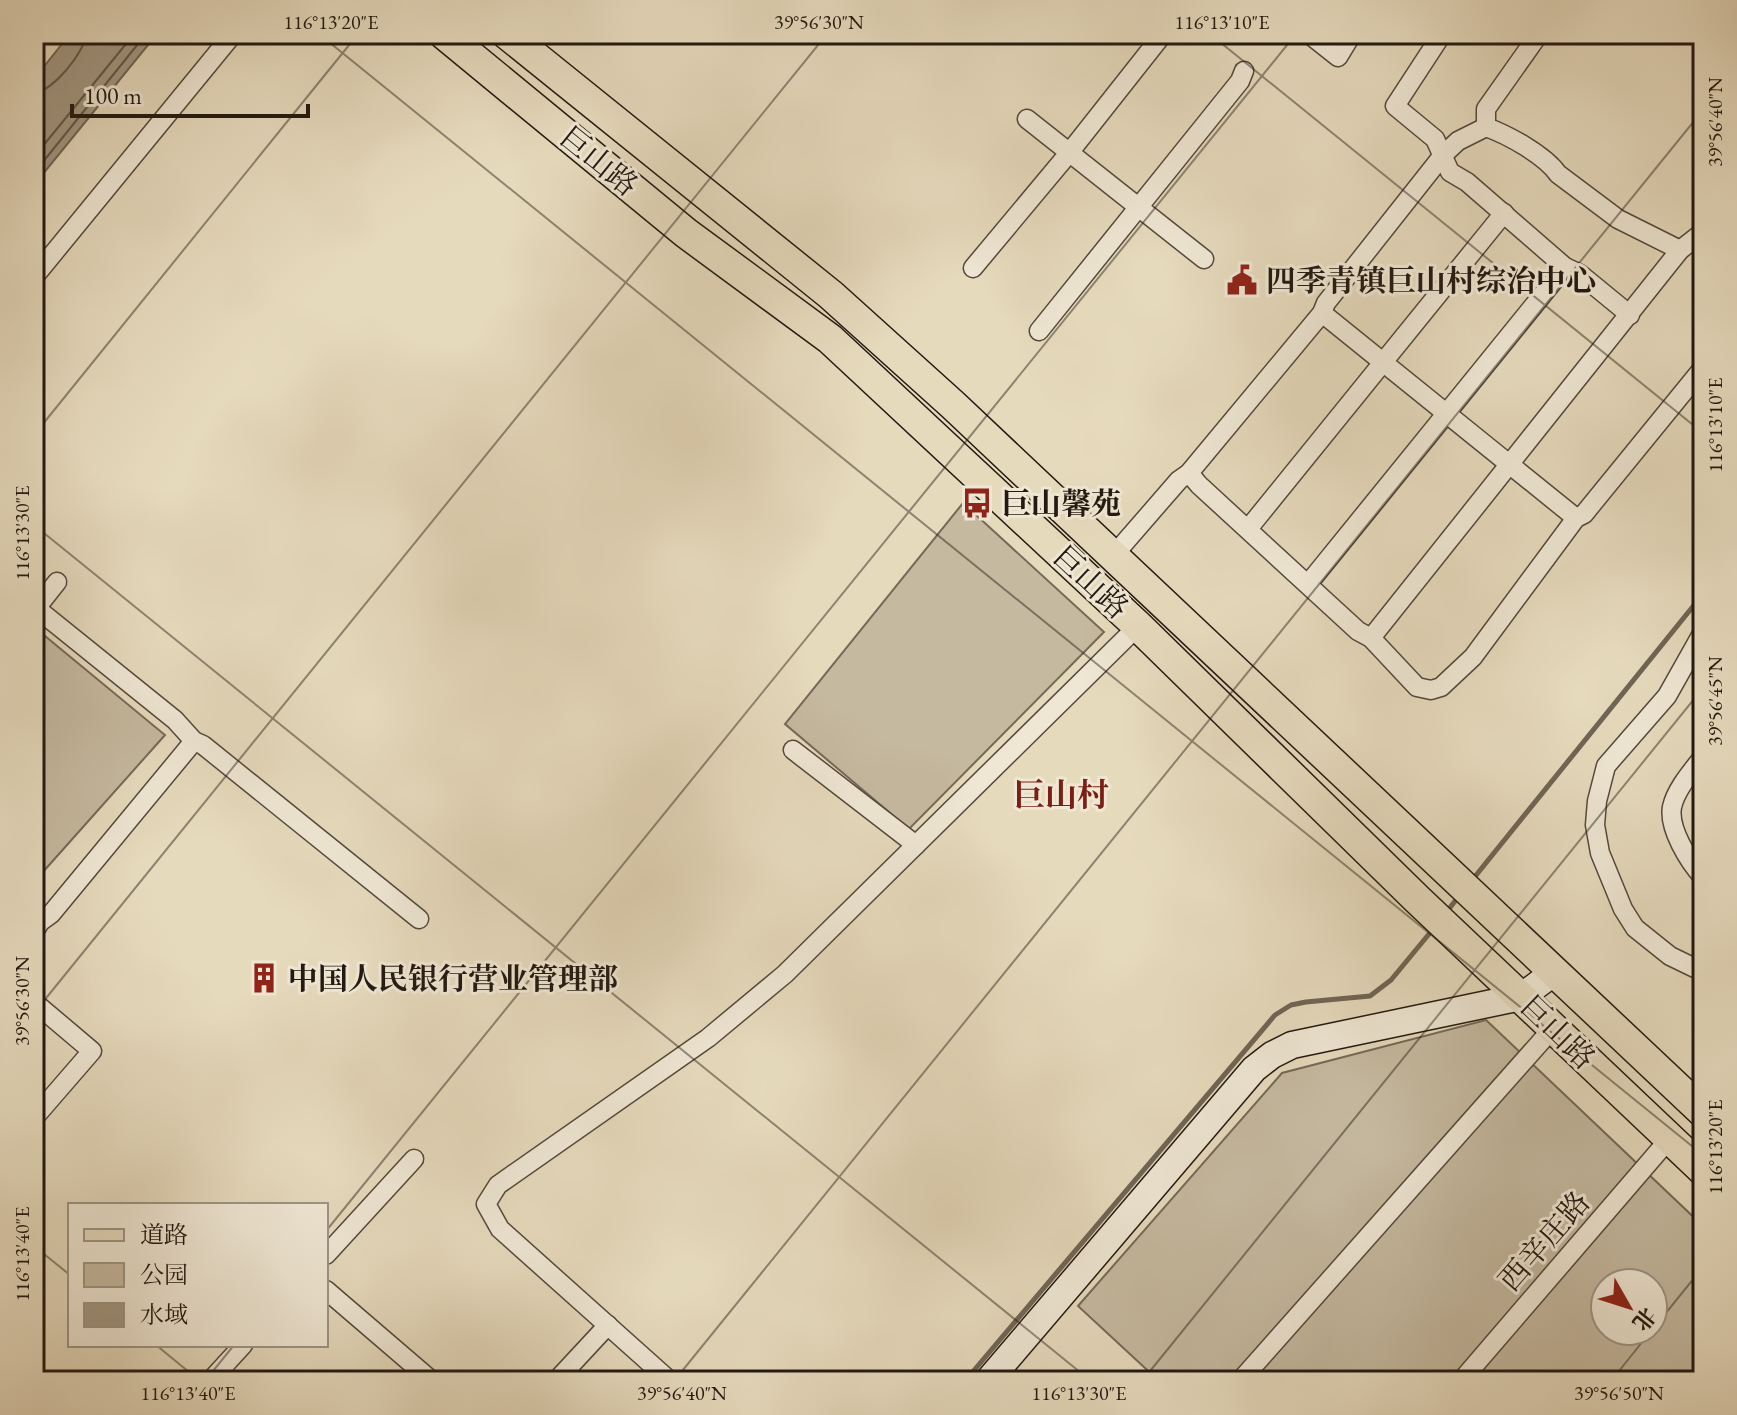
<svg xmlns="http://www.w3.org/2000/svg" width="1737" height="1415" viewBox="0 0 1737 1415" font-family="'EB Garamond','Noto Serif SC',serif">
  <style>
    .green { fill: #c5b9a0; stroke: #746958; stroke-width: 2; fill-rule: evenodd }
    .water { fill: #a39883; stroke: #6f6555; stroke-width: 2 }
    .lines { fill: none; stroke-linecap: round; stroke-linejoin: round }
    .shore { stroke: #62584a; stroke-width: 2 }
    .stream { stroke: #6f6555; stroke-width: 5 }
    .street-casing { stroke: #53493c; stroke-width: 21 }
    .secondary-casing { stroke: #221911; stroke-width: 29 }
    .primary-casing { stroke: #221911; stroke-width: 33 }
    .street { stroke: #efe7d4; stroke-width: 18 }
    .secondary { stroke: #efe7d4; stroke-width: 26 }
    .primary { stroke: #e6dabd; stroke-width: 30 }
    .ticks { fill: none; stroke: #221911; stroke-width: 2; stroke-opacity: 0.45 }
    .labels { text-anchor: middle; dominant-baseline: central; stroke-width: 6; stroke-linejoin: round; paint-order: stroke }
    .street-label { font-size: 30px; fill: #221911; stroke: #efe7d4 }
    .poi-label { font-size: 30px; font-weight: bold; fill: #221911; stroke: #efe7d4; text-anchor: start }
    .neighbourhood-label { font-size: 32px; font-weight: bold; fill: #7a1f14; stroke: #efe7d4 }
    .neatline { fill: none; stroke: #221911; stroke-width: 3 }
    .ticks-label { font-size: 20px; text-anchor: middle; fill: #221911 }
  </style>
  <rect width="100%" height="100%" fill="#e6dabd"/>
  <filter id="stains"><feTurbulence type="fractalNoise" baseFrequency=".0025" numOctaves="4"/><feColorMatrix values="0 0 0 0 .2 0 0 0 0 .09 0 0 0 0 .02 0 0 0 .5 -.17"/></filter>
  <radialGradient id="worn" r=".72"><stop offset=".6" stop-color="#630" stop-opacity="0"/><stop offset="1" stop-color="#630" stop-opacity=".3"/></radialGradient>
  <g class="green">
    <polygon points="963,503 1104,632 909,829 785,724"/>
    <polygon points="45,636 165,735 34,882 34,649"/>
    <path d="M1486 1020 1703 1226V1381H1159L1078 1306 1282 1073ZM1605 1283H1653V1331H1605Z"/>
  </g>
  <polygon class="water" points="70,34 157,34 34,185 34,79"/>
  <g class="lines">
    <g class="shore">
      <path d="M34 93C52 92 85 52 86 34"/>
      <polyline points="34,157 134,34"/>
      <polyline points="34,173 146,34"/>
    </g>
    <g class="stream">
      <polyline points="1473,879 1703,594"/>
      <polyline points="1445,914 1459,896"/>
      <polyline points="965,1381 1275,1015 1291,1005 1306,1002 1370,996 1391,980 1434,928"/>
    </g>
    <g class="street-casing">
      <g id="street">
        <polyline points="1309,34 1338,57 1352,34"/>
        <polyline points="1442,34 1395,106 1435,139 1450,172 1467,182 1565,267 1580,274 1630,315"/>
        <path d="M1539 34 1486 109V127C1508 135 1545 155 1558 174L1618 219 1680 250"/>
        <polyline points="1695,34 1703,40"/>
        <polyline points="1027,119 1204,259"/>
        <polyline points="973,268 1069,153 1163,34"/>
        <polyline points="34,277 233,34"/>
        <polyline points="1322,313 1576,518"/>
        <polyline points="1039,331 1240,81 1244,71"/>
        <polyline points="1189,473 1199,485 1358,631 1371,638 1417,687 1431,690 1441,687 1473,657 1576,518 1584,514 1703,368"/>
        <polyline points="1248,529 1504,213"/>
        <polyline points="1113,556 1179,480 1189,473 1322,313 1326,303 1443,155 1458,141 1486,127"/>
        <polyline points="1308,584 1565,267"/>
        <polyline points="36,608 175,720 194,741 203,745 419,919"/>
        <polyline points="34,611 57,582"/>
        <polyline points="1703,632 1667,696 1606,766 1597,801 1595,825 1600,853 1623,909 1635,928 1670,956 1703,972"/>
        <polyline points="1371,638 1680,250 1703,232"/>
        <polyline points="793,750 916,845"/>
        <path d="M1703 757C1692 771 1676 789 1672 807 1668 828 1689 862 1703 877"/>
        <polyline points="34,932 40,922 51,914 194,741"/>
        <polyline points="34,1002 92,1051 34,1118"/>
        <polyline points="326,1255 414,1159"/>
        <polyline points="326,1290 432,1381"/>
        <polyline points="210,1381 243,1345"/>
        <polyline points="556,1381 608,1325"/>
        <polyline points="670,1381 500,1229 486,1204 498,1185 708,1038 785,974 1138,626"/>
        <polyline points="1240,1381 1553,1028"/>
        <polyline points="1461,1381 1670,1138"/>
      </g>
    </g>
    <g class="secondary-casing">
      <polyline id="secondary" points="988,1381 1254,1069 1272,1055 1292,1045 1521,997 1553,973"/>
    </g>
    <g class="primary-casing">
      <g id="primary">
        <polyline points="444,34 686,233 830,339 1138,626 1417,899 1703,1170"/>
        <polyline points="507,34 831,295 953,405 1703,1112"/>
      </g>
    </g>
    <use href="#street" class="street"/>
    <use href="#secondary" class="secondary"/>
    <use href="#primary" class="primary"/>
  </g>
  <path class="ticks" d="M319 34 1703 1155M1210 34 1703 433M34 435 358 34M34 525 1091 1381M34 1013 827 34M326 1231 1296 34M34 1246 70 1275M1653 1329 1703 1267M156 1345 200 1381M205 1381 234 1345M674 1381 1703 110M1142 1381 1703 688M1611 1381 1651 1331"/>
  <defs>
    <g id="civic-bare" transform="scale(2.4)"><path d="M-.6-6.5H3V-4.5H.6V-3L4-1V1h2V6H-6V1h2V-1L-.6-3ZM-1.2 2.5V6h2.4V2.5Z" fill="#8f2418" stroke="#efe7d4" stroke-width="2.5" paint-order="stroke"/></g>
    <g id="bus-bare" transform="scale(2.4)"><path d="M-5-6H5V4H4V6H2V4H-2V6H-4V4H-5ZM-3.5-4V0h7V-4ZM-3.5 1.2v1.5H-2V1.2ZM2 1.2v1.5H3.5V1.2Z" fill="#8f2418" stroke="#efe7d4" stroke-width="2.5" paint-order="stroke"/></g>
    <g id="building-bare" transform="scale(2.4)"><path d="M-4-6H4V6H1V3H-1V6H-4ZM-2.5-4.3h1.7v1.8h-1.7ZM.8-4.3h1.7v1.8H.8ZM-2.5-1h1.7V.8h-1.7ZM.8-1h1.7V.8H.8Z" fill="#8f2418" stroke="#efe7d4" stroke-width="2.5" paint-order="stroke"/></g>
  </defs>
  <g fill-rule="evenodd">
    <use href="#civic-bare" x="1242" y="280"/>
    <use href="#bus-bare" x="977" y="503"/>
    <use href="#building-bare" x="264" y="978"/>
  </g>
  <g class="labels">
    <g class="street-label">
      <text transform="translate(599 161) rotate(39)">巨山路</text>
      <text transform="translate(1091 582) rotate(43)">巨山路</text>
      <text transform="translate(1558 1032) rotate(44)">巨山路</text>
      <text transform="translate(1544 1241) rotate(-49)">西辛庄路</text>
    </g>
    <g class="poi-label">
      <text x="1266" y="280">四季青镇巨山村综治中心</text>
      <text x="1001" y="503">巨山馨苑</text>
      <text x="288" y="978">中国人民银行营业管理部</text>
    </g>
    <g class="neighbourhood-label">
      <text x="1061" y="795">巨山村</text>
    </g>
  </g>
  <rect width="1737" height="1415" fill="none" stroke="#e6dabd" stroke-width="88"/>
  <rect x="68" y="1203" width="260" height="144" fill="#efe7d4" stroke="#9d9586" stroke-width="2"/>
  <rect x="84" y="1229" width="40" height="12" fill="#e6dabd" stroke="#9d9586" stroke-width="2"/>
  <text x="140" y="1243" font-size="24" fill="#221911">道路</text>
  <rect x="84" y="1263" width="40" height="24" fill="#c5b9a0" stroke="#9d9586" stroke-width="2"/>
  <text x="140" y="1283" font-size="24" fill="#221911">公园</text>
  <rect x="84" y="1303" width="40" height="24" fill="#a39883" stroke="#9d9586" stroke-width="2"/>
  <text x="140" y="1323" font-size="24" fill="#221911">水域</text>
  <g transform="translate(1629 1307) rotate(129)"><circle r="38" fill="#efe7d4" stroke="#9d9586" stroke-width="2"/>
  <path d="M0-6L14 30L0 20L-14 30Z" fill="#8f2418"/>
  <text y="-12" font-size="22" font-weight="bold" text-anchor="middle" fill="#221911">北</text>
  </g>
  <path d="M72 104v12h236v-12" fill="none" stroke="#221911" stroke-width="4"/>
  <text x="84" y="104" font-size="24" fill="#221911" stroke="#efe7d4" stroke-width="6" paint-order="stroke">100 m</text>
  <rect x="44" y="44" width="1649" height="1327" class="neatline"/>
  <g class="ticks-label">
    <text x="331" y="29">116°13'20"E</text>
    <text x="819" y="29">39°56'30"N</text>
    <text x="1222" y="29">116°13'10"E</text>
    <text transform="translate(1715 122) rotate(-90)" y="7">39°56'40"N</text>
    <text transform="translate(1715 425) rotate(-90)" y="7">116°13'10"E</text>
    <text transform="translate(22 533) rotate(-90)" y="7">116°13'30"E</text>
    <text transform="translate(1715 701) rotate(-90)" y="7">39°56'45"N</text>
    <text transform="translate(22 1001) rotate(-90)" y="7">39°56'30"N</text>
    <text transform="translate(1715 1147) rotate(-90)" y="7">116°13'20"E</text>
    <text transform="translate(22 1254) rotate(-90)" y="7">116°13'40"E</text>
    <text x="188" y="1400">116°13'40"E</text>
    <text x="682" y="1400">39°56'40"N</text>
    <text x="1079" y="1400">116°13'30"E</text>
    <text x="1619" y="1400">39°56'50"N</text>
  </g>
  <rect width="100%" height="100%" filter="url(#stains)"/>
  <rect width="100%" height="100%" fill="url(#worn)"/>
</svg>
